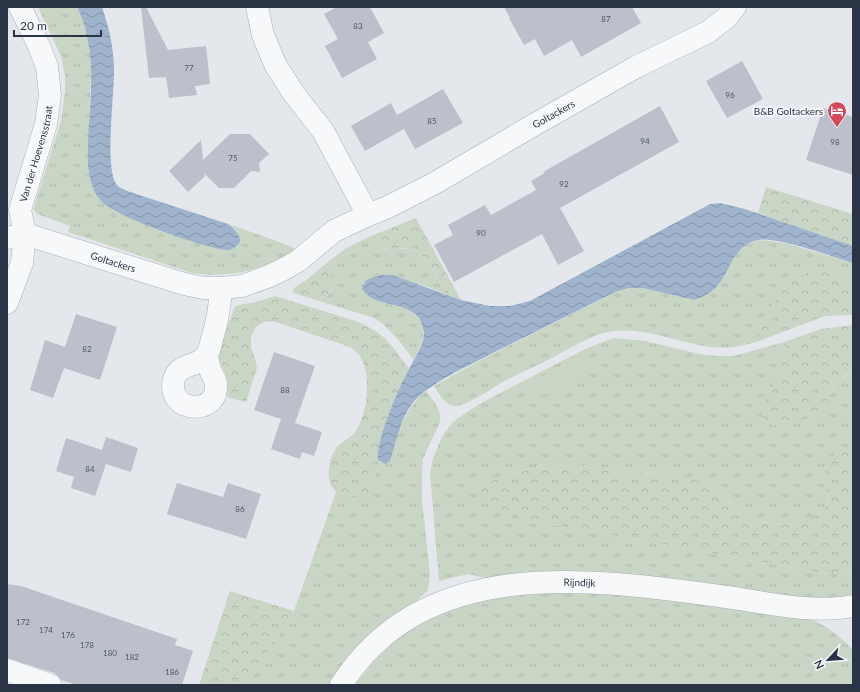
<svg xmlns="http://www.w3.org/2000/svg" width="860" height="692" viewBox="0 0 860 692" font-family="Lato,sans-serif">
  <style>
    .grass { fill: url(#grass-tufts) }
    .forest { fill: url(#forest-crowns) }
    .green { fill: #c9d6c5 }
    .water { fill: url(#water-waves) }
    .building { fill: #bbc0ca }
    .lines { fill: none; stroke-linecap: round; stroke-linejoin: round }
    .minor-casing { stroke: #a9aeb7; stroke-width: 23 }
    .tertiary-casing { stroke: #a9aeb7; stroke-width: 23 }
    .minor { stroke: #f7f8fa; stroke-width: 22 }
    .tertiary { stroke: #f7f8fa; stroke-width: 22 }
    .labels { text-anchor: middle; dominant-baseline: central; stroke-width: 4; stroke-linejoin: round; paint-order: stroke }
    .number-label { font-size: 8px; fill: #4f5766 }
    .poi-label { font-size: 10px; fill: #2b3445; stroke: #f4f6f9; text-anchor: end }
    .street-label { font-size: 10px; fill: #2b3445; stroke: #f4f6f9 }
  </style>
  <defs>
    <pattern id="grass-tufts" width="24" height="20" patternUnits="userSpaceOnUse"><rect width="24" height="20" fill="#c9d6c5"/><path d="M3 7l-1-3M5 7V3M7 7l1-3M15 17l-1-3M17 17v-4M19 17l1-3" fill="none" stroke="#adb8ab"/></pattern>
    <pattern id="forest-crowns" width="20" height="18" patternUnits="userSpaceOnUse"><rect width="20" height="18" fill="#c9d6c5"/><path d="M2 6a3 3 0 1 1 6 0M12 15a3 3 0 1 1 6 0" fill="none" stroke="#adb8ab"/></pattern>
    <pattern id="water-waves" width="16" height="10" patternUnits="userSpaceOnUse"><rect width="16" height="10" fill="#9fb4cc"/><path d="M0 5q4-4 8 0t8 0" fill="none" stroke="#8293a7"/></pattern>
  </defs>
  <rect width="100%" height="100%" fill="#e4e7ec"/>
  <g class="grass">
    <path d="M38 7H77L84 21 89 43 91 70 88 159 89 177 103 203 114 211 161 231 238 246 240 239 236 230 228 224 285 244 296 249C261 270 234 279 192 273L68 232 70 226 37 214 34 210V207L61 121 65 92V76L61 56Z"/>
    <path d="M371 236 370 239 385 250C422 241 431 267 446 294L419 284 362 289C375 309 408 299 420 321 428 335 420 347 414 360 402 345 391 328 374 318L319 301 327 296 331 291 327 266 324 265 345 249Z"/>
    <path d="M759 240 781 242 853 263V278L806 272C783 289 762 312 759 341 743 346 727 349 711 347 670 342 630 319 590 338 576 344 563 352 550 359 533 367 517 375 501 383 491 389 465 407 455 406 445 406 439 393 434 386L477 362 615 292 630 288H643L694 300 702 297 737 252 748 244Z"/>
    <path d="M614 338 645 341 699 354 715 356H734L784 342 781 370 774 386 779 426 824 410C831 393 834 379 853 373V446L838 450 825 472 828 501 822 512 793 524 753 522 729 501 678 474 626 475 583 466 550 464 483 483 480 485 531 521 827 574 853 570V598L840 599 494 580 468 574 439 581 430 474 433 458 442 437 451 424 458 418 481 403 587 348Z"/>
    <path d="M426 391C433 401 442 409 440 422L423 459 422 477V499L430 575 428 590 332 685H248L250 680 294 611 336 492 346 496 367 494 381 462 385 464C396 438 404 409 426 391Z"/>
    <path d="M533 591 656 596 810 619C826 625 841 637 853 650V685H355L374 661 400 637 427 619 456 606Z"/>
  </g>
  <g class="forest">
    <polygon points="766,187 853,214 853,246 758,213"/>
    <path d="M416 218 461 300 446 294C437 278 431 261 415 252 396 241 384 259 370 239L371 236Z"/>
    <path d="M324 265 327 266C335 280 335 292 319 301L294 293 293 290 294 288 305 281Z"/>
    <path d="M815 269 853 278V315L825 316 759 341C759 333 760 326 764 319 773 299 793 276 815 269Z"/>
    <path d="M275 296 358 322C385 333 392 346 409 369L378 460 381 462 367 494C361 495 352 497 346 496 324 492 326 465 335 450 340 441 353 438 357 429 367 412 371 379 362 360 360 354 355 351 350 347L273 321 264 322 256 327 251 337V348L255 358 257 368 246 402 227 397 228 381 219 359 218 351 235 307 239 305 256 302Z"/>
    <polygon points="853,325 853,373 846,375 834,386 824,410 809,418 779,426 769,424 762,417 761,411 781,370 784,342 821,329"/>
    <path d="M850 446H853V570L827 574 503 516C493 507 481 499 480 485L483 483 550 464 583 466 626 475 678 474 701 482 729 501 753 522 793 524 822 512 828 501 825 472 829 459 838 450Z"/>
    <polygon points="230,591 294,611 250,680 248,685 199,685"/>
  </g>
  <polygon class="green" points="587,355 595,370 533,400 526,384"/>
  <g class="water">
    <path d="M77 7H102C109 28 113 44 114 67 115 90 104 168 117 185 119 188 124 189 127 191L228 224C235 229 247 241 235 247 232 249 230 251 226 250 205 248 116 217 102 202 96 196 92 187 90 178 87 167 88 153 88 142 89 118 92 93 91 69 90 47 87 27 77 7Z"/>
    <path d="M720 203 745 209 853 246V263C833 257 776 236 758 240 745 243 735 253 730 265 721 283 714 294 694 300L643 288H629L615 292C573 313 531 334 489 355 468 366 426 385 412 404 400 420 396 442 390 461L385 464 378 460C376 440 398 390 408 371 413 361 424 345 424 334 424 329 421 321 418 317 403 300 374 308 362 289L366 280 381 275H392L461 300 490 306H510L530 301 699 210 710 204Z"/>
  </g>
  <g class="building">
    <polygon points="141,7 146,7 168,50 206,46 210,84 195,86 197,95 169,98 166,77 149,78"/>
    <polygon points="337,7 370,7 384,33 368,42 377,59 342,78 325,46 338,39 324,14"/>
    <polygon points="504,7 632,7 641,23 581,57 572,40 544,56 535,39 524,45 509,18 510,18"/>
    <polygon points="742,61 763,99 727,118 706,81"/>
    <polygon points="443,89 463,123 415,149 404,129 365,151 351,126 391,103 397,115"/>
    <polygon points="660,106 679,142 560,208 584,251 558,265 542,234 454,282 434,245 453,235 448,225 485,205 491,215 536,190 531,181 545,173 543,172"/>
    <polygon points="823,108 853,117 853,175 806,160"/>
    <polygon points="230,134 250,134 269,154 259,163 260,172 251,171 234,188 219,188 204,173 205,176 188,192 169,171 201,140 203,160"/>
    <polygon points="76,314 117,327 100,380 64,368 53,398 30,390 45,340 65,347"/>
    <polygon points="274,352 315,366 295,423 322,432 314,456 302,452 300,459 271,449 281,419 254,410"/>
    <polygon points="106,437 138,448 131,472 106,464 95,496 71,488 74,477 56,471 66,438 102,450"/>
    <polygon points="177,483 223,497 228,483 261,494 246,539 167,514"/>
    <polygon points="7,584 21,586 177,639 175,645 193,651 182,685 77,685 61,680 59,677 54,673 7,658"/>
  </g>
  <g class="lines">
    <g class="minor-casing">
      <g id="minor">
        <polyline points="257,7 263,35 275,64 294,94 323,131 368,215"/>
        <path id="s1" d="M7 238 25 234 184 284 204 288H221L242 286 267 277 284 269 298 261 334 231 368 215 388 207 435 183 532 126 636 67 708 32 726 18 735 7"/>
        <path id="s2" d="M7 303 22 263 25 234 20 210 46 124 50 95 47 67 39 46 20 7"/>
        <path d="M207 354C208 360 208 366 211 372 214 378 217 381 216 389 214 414 173 412 173 387 173 360 199 370 207 354 210 349 211 344 212 339 218 320 220 308 221 288"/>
        <polyline points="7,670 50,685"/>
      </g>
    </g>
    <g class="tertiary-casing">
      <g id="tertiary">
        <path id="s3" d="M341 685C426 552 594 579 727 597 768 603 812 614 853 606"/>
      </g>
    </g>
    <use href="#minor" class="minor"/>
    <use href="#tertiary" class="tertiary"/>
  </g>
  <defs>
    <g id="hotel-pin" transform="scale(1)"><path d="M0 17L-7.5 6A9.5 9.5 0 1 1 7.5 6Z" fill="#d1495b" stroke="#f4f6f9"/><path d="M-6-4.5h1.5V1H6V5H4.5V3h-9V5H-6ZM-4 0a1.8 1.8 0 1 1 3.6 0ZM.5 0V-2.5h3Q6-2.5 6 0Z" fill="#fff"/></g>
  </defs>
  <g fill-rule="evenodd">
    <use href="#hotel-pin" x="837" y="111"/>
  </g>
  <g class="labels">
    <g class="number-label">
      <text x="606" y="19">87</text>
      <text x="358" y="26">83</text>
      <text x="189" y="68">77</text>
      <text x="730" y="95">96</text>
      <text x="432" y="121">85</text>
      <text x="645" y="141">94</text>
      <text x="835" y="142">98</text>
      <text x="233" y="158">75</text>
      <text x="564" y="184">92</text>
      <text x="481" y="233">90</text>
      <text x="87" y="349">82</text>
      <text x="285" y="390">88</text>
      <text x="90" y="469">84</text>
      <text x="240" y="509">86</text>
      <text x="23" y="622">172</text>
      <text x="46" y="630">174</text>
      <text x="68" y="635">176</text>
      <text x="87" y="645">178</text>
      <text x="110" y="653">180</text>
      <text x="132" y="657">182</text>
      <text x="172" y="672">186</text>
    </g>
    <g class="poi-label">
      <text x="823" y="111">B&amp;B Goltackers</text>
    </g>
    <g class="street-label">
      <text stroke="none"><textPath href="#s1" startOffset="601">Goltackers</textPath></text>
      <text stroke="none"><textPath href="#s2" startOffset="155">Van der Hoevensstraat</textPath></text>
      <text stroke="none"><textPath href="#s1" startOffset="111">Goltackers</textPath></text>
      <text stroke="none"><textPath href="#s3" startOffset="273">Rijndijk</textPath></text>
    </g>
  </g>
  <rect width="860" height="692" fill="none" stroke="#2b3445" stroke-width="16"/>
  <g transform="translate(828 660) rotate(244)" stroke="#f4f6f9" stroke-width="3" paint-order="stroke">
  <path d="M0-3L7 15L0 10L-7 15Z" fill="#2b3445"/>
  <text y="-6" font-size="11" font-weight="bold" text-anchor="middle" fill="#2b3445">N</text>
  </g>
  <path d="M14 30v6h87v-6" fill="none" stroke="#2b3445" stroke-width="2"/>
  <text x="20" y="30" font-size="12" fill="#2b3445" stroke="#f4f6f9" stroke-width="3" paint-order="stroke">20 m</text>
</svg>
